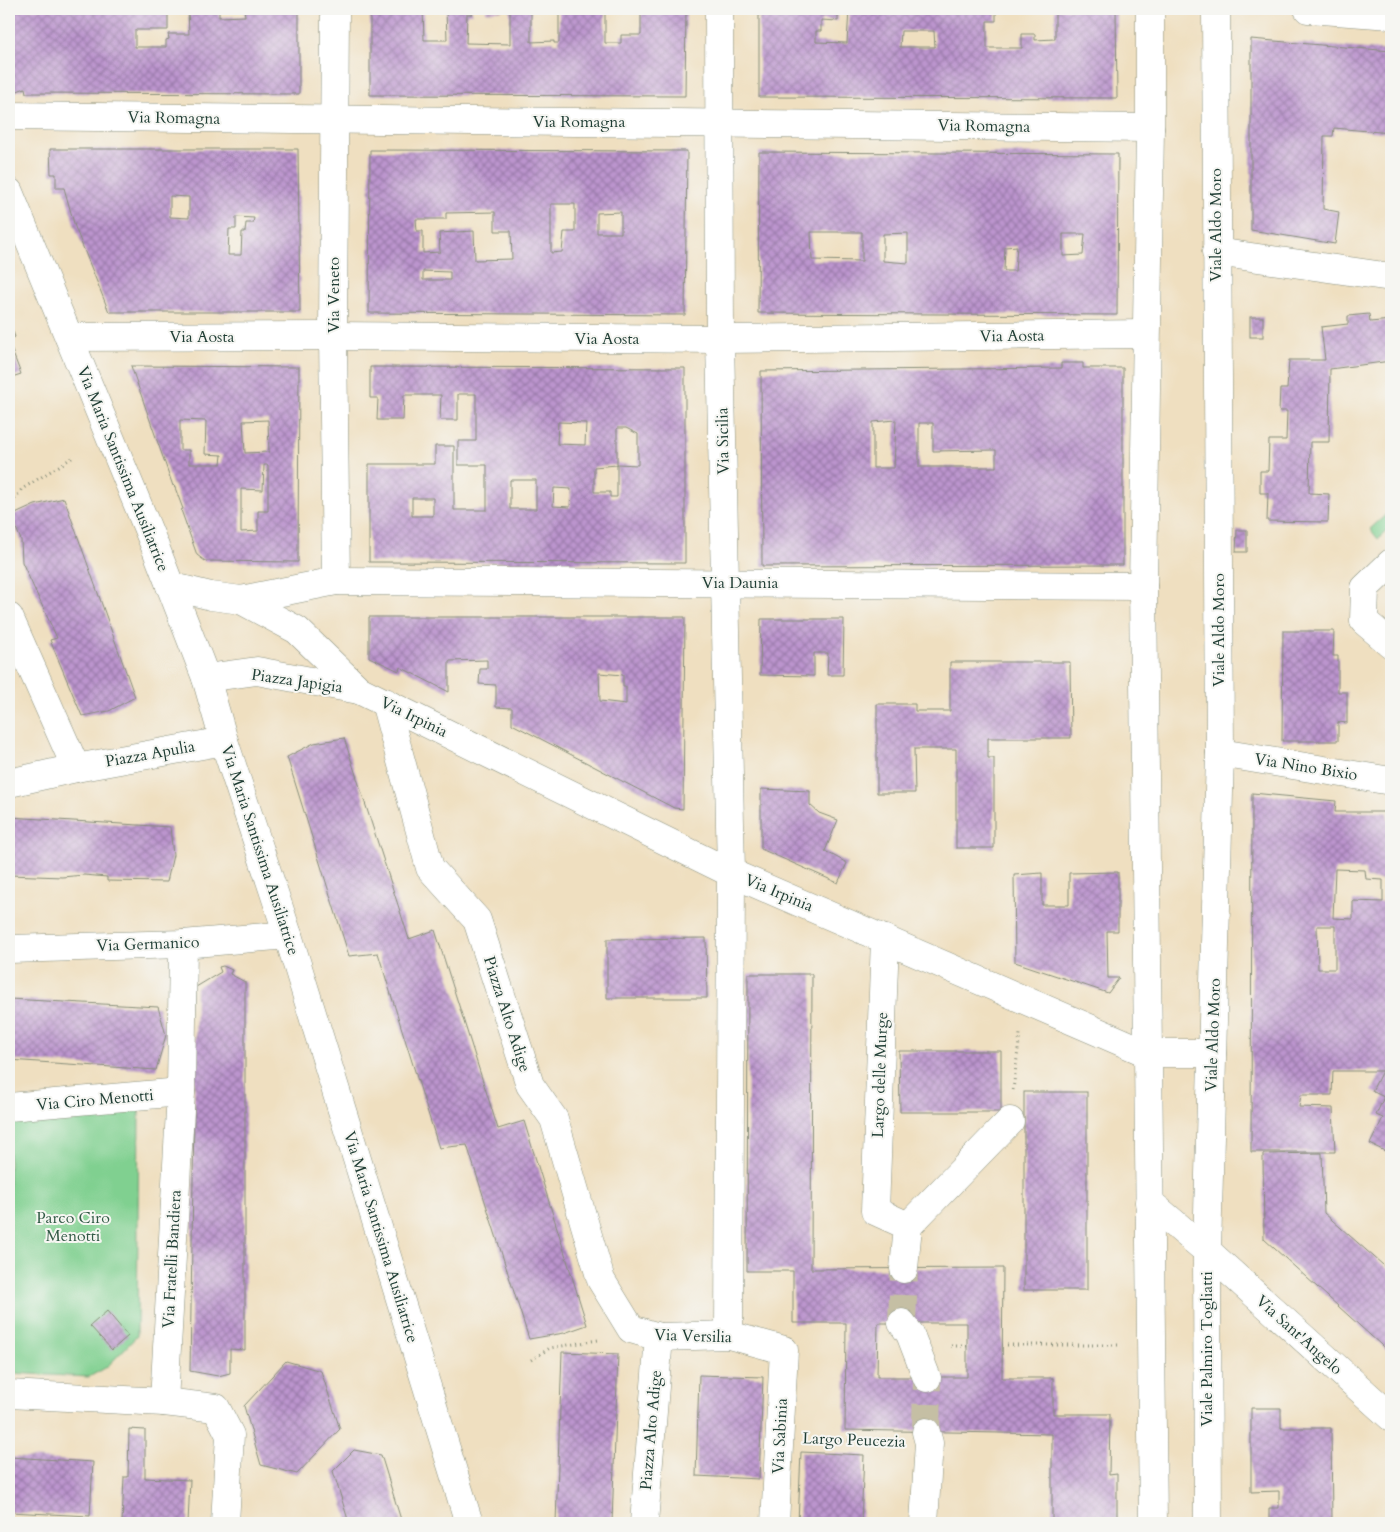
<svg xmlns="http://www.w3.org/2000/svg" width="1400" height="1532" viewBox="0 0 1400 1532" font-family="Cardo,serif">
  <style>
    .park { fill: #80d090; stroke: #508662 }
    .building { fill: url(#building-cross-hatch); fill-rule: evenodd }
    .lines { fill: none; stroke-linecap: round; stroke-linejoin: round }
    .minor-tunnel { stroke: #c5bfa4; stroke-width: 28; stroke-dasharray: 28 14; stroke-linecap: butt }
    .minor-casing { stroke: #878e7a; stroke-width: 29 }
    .path { stroke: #878e7a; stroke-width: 3; stroke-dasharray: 1 4; stroke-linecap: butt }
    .minor { stroke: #fff; stroke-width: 28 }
    .labels { text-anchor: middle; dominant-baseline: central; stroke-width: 4; stroke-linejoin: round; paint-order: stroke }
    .street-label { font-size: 16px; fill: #1f3d34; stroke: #f6f6f2 }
    .park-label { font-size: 16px; fill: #325a46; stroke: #f6f6f2 }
  </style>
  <defs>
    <pattern id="building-cross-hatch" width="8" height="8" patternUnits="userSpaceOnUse" patternTransform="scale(1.25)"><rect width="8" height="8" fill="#bc94ce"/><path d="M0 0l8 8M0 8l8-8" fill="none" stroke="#987aa8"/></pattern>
  </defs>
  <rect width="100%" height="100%" fill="#f6f6f2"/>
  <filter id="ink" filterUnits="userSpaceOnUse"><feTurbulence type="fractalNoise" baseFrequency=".02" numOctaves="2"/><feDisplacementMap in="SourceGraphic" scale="10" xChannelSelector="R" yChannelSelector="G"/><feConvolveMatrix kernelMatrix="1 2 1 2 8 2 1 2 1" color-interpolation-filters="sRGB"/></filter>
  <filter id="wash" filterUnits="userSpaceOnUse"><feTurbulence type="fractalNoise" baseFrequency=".0096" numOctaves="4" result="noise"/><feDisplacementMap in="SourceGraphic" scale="20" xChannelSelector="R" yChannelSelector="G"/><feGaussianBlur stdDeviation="1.12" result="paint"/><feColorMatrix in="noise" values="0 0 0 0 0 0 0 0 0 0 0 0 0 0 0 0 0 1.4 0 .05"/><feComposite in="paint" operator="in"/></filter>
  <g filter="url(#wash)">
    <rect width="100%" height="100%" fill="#efdfc0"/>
    <g class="park">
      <polygon points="1391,510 1391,527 1378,539 1370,529"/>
      <polygon points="139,1111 137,1336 107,1367 89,1377 9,1373 9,1118"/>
    </g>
    <g id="blocks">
      <g class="building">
        <polygon points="9,9 168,9 168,30 135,30 135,47 166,47 166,40 169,39 168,34 189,34 188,9 219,9 219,17 245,16 244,9 299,9 299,94 26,93 25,88 15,92 9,75 9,51 11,50 9,45"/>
        <polygon points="370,9 423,9 424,40 447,40 446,9 472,9 472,14 467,14 466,43 510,44 510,9 531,9 531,42 554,41 554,43 559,43 559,11 579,11 579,9 605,9 605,43 621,43 621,35 641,35 641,9 686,9 685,96 370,95"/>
        <polygon points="486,9 503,9 503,10 486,12"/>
        <path d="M759 9H838V21L821 20V31H816V42L847 43 849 9H996V21H987V48H1022V34H1035V40L1055 39V9H1116L1117 98 759 97ZM901 31H934L935 47H900Z"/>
        <polygon points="1251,39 1391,51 1391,133 1334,128 1333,136 1324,136 1323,209 1339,212 1335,244 1251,230"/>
        <path d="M50 149H298L300 312H109L75 227 64 188H56V174H51ZM170 196 189 197V218L170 217ZM236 217 254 218 253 223H246L245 232H242L241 255H228L229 229H236Z"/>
        <path d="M370 150 687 151 685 315 369 313ZM551 204H575V232H564L562 252 551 253ZM495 212V231H511L512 259 475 260 474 231 439 233 440 252 423 253V231H417L416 219H446V213ZM621 212V233H597V213ZM423 271 450 272V280H423Z"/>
        <path d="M759 152 1118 154 1117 315 758 313ZM811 232H862V261L812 260ZM908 233V263L883 261V234ZM1063 234H1085L1083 255 1063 256ZM1017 246 1015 271H1004L1005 247Z"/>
        <polygon points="1369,314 1370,322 1391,320 1391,361 1330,369 1329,442 1310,442 1309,493 1329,494 1328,522 1267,521 1268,493 1260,493 1260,471 1268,471 1269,440 1286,440 1287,411 1279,411 1280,389 1287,389 1289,360 1325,360 1321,327 1348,324 1348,316"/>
        <rect x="1250" y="317" width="13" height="20"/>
        <polygon points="9,321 15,337 9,340"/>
        <polygon points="9,343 21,374 9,378"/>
        <path d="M1061 363H1083V368H1123V565L762 566 761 371 1061 368ZM896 420 894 468H873V422ZM919 423H933V451L996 450V467H919Z"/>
        <path d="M131 366 299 367 298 562 205 561 197 555 181 510 183 509 174 485 173 486ZM180 420 206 421 205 454 222 455 221 464H189V450H180ZM268 420 269 452 245 453 243 421ZM264 465H268V511H258V531L241 532V489L263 490Z"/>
        <path d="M370 367 685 368V563L369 562V464H435V446H454V510H487V465H458V441H476V394H458V420H440L441 395H404L403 420H377L378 398H370ZM558 422 586 423 585 445 557 444ZM617 428H626L638 434V465L617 464V497H610V492H594V467L617 465ZM510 480H536V509H510ZM554 488 571 489 570 507 553 506ZM412 498H433V516H412Z"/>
        <polygon points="64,498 135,697 109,711 82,716 50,640 57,638 22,562 21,540 11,516 35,505"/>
        <polygon points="1237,530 1247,530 1247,552 1236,552"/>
        <path d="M369 617H685L683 809 674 808 512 724V708L496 707V685L479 684 480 669H487V660L449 661V692L400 667 399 671 369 657ZM599 673 623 675V687H626V704L600 701Z"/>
        <polygon points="761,619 844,619 843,675 827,675 828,653 814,653 814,676 760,675"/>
        <polygon points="1283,631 1334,631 1333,656 1338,656 1338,692 1347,692 1347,723 1338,722 1338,741 1282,741"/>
        <polygon points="950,662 1070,662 1071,738 988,738 988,758 994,758 994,848 956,848 956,749 914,749 915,793 877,793 877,704 915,704 915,711 950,711"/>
        <polygon points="344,738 409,939 435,930 498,1129 524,1121 587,1325 564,1333 529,1339 467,1145 439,1148 378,953 349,956 287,757 314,743"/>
        <polygon points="761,789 810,791 810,805 819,813 838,820 825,851 847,863 838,883 761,849"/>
        <path d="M1252 793 1336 801 1335 812H1387L1389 823 1391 822V1154L1370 1144 1383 1118 1376 1115 1384 1097 1372 1091 1382 1071H1333L1332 1095H1301L1299 1107 1333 1108 1335 1152H1251ZM1335 869 1365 870 1366 879 1383 880V902L1353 901V919L1333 918ZM1317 926H1335V969H1318Z"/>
        <polygon points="9,817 170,827 173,855 167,882 107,881 107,877 84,875 62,877 9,875"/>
        <polygon points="1118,872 1118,931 1107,931 1108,978 1119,978 1108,993 1015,962 1014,875 1042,873 1042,905 1069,905 1069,873"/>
        <polygon points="706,938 707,998 607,998 607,939"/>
        <polygon points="223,966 232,970 230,974 245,982 245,1350 230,1349 230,1373 218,1376 190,1371 196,987 221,972 219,967"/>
        <path d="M748 974H812L811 1269 1003 1268 1002 1378H1053V1414H1110L1109 1475 1117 1474V1523H1052V1434L845 1430 846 1323H793V1271H747ZM878 1323H967V1377H877Z"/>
        <polygon points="9,999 158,1007 166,1035 156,1070 9,1060"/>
        <polygon points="899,1051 1001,1051 1001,1112 900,1112"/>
        <rect x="1024" y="1092" width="63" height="198"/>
        <polygon points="1322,1153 1324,1213 1391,1272 1391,1354 1264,1239 1263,1154"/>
        <polygon points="107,1311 128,1336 112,1350 90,1326"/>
        <polygon points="562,1352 618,1354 612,1523 556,1523"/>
        <polygon points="286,1361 321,1371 340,1429 297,1474 261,1465 244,1406"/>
        <polygon points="699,1375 763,1377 759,1479 696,1476"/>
        <polygon points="1251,1408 1281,1408 1281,1428 1331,1428 1332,1523 1269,1523 1269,1508 1279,1508 1279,1491 1251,1492"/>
        <polygon points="129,1429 145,1430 145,1478 190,1480 188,1523 122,1523 124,1477 128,1477"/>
        <polygon points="354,1450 381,1455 402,1523 349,1523 333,1471"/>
        <polygon points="801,1452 864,1455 861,1523 798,1523"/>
        <polygon points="9,1457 93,1462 90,1516 9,1512"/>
      </g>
    </g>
  </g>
  <g filter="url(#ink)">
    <use href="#blocks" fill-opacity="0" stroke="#878e7a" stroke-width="1"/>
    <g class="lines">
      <g class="minor-tunnel">
        <polyline points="902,1323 904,1269"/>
        <polyline points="926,1432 927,1378"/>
      </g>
      <g class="minor-casing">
        <g id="minor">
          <polyline points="335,9 333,336 336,581"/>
          <polyline points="719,9 720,339 731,873 729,1335"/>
          <polyline points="1150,9 1150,128 1143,586 1153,1523"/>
          <polyline points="1308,9 1391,15"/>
          <path d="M9 116C389 121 769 123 1150 128"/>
          <polyline points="9,192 154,544 206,678 224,741 288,935 469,1523"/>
          <polyline points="1216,252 1391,277"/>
          <polyline points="69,337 333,336 720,339 1146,334"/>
          <polyline points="1391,563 1365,588 1364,621 1391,644"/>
          <polyline points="170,586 211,596 241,600 297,630 359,690"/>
          <polyline points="241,600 336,581 1143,586"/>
          <polyline points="9,617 76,768"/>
          <polyline points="206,678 257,671 359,690 731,873 1147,1053 1212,1053"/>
          <polyline points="385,702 430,868 477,920 530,1085 554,1119 601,1280 631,1329 659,1337 729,1335 784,1350 775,1523"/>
          <polyline points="1220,753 1391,781"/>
          <polyline points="9,783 76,768 224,741"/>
          <polyline points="885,939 875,1211 908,1226 904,1269"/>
          <polyline points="9,949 183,944 288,935"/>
          <polyline points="9,1107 181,1092"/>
          <polyline points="1149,1202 1207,1251 1391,1417"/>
          <polyline points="908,1226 1010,1121"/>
          <polyline points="902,1323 910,1334 927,1378"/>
          <polyline points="9,1394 164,1402 216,1408 230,1435 225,1523"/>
          <polyline points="164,1402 181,1092 183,944"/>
          <polyline points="644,1523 659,1337"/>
          <polyline points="924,1523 929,1443 926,1432"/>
          <polyline points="1208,1523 1207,1251 1220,753 1216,9"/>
        </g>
      </g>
      <g class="path">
        <polyline points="9,507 22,489 75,456"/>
        <polyline points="1013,1090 1020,1034"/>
        <polyline points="1002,1345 1119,1345"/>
        <polyline points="951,1346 967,1346"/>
        <polyline points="531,1360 550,1348 598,1340"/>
        <polyline points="813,1439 894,1442"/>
      </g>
      <use href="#minor" class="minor"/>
    </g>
  </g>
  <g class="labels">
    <g class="street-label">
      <text transform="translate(174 118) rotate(1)">Via Romagna</text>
      <text x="579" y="122">Via Romagna</text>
      <text transform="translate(984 126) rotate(1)">Via Romagna</text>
      <text transform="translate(1216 225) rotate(-90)">Viale Aldo Moro</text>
      <text transform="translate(334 295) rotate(-90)">Via Veneto</text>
      <text transform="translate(1012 336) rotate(-1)">Via Aosta</text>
      <text x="202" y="337">Via Aosta</text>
      <text x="607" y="339">Via Aosta</text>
      <text transform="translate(723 441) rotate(-91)">Via Sicilia</text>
      <text transform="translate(123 469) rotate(68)">Via Maria Santissima Ausiliatrice</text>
      <text x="740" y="583">Via Daunia</text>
      <text transform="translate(1219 630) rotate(-90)">Viale Aldo Moro</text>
      <text transform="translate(297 681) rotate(8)">Piazza Japigia</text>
      <text transform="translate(414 717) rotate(26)">Via Irpinia</text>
      <text transform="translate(150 754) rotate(-10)">Piazza Apulia</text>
      <text transform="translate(1306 767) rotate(9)">Via Nino Bixio</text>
      <text transform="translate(260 850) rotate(72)">Via Maria Santissima Ausiliatrice</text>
      <text transform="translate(779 893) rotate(23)">Via Irpinia</text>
      <text transform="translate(148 944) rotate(-2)">Via Germanico</text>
      <text transform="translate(507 1014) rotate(72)">Piazza Alto Adige</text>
      <text transform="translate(1213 1035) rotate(-88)">Viale Aldo Moro</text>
      <text transform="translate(880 1075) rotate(-88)">Largo delle Murge</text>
      <text transform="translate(95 1100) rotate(-5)">Via Ciro Menotti</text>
      <text transform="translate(381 1237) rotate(73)">Via Maria Santissima Ausiliatrice</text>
      <text transform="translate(172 1259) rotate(-87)">Via Fratelli Bandiera</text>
      <text transform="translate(1299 1335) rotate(42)">Via Sant'Angelo</text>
      <text transform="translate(693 1336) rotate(2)">Via Versilia</text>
      <text transform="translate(1207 1349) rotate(-90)">Viale Palmiro Togliatti</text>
      <text transform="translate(651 1430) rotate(-85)">Piazza Alto Adige</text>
      <text transform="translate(780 1436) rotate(-87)">Via Sabinia</text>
      <text transform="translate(854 1440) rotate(2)">Largo Peucezia</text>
    </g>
    <g class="park-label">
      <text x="73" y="1218">Parco Ciro<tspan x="73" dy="18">Menotti</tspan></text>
    </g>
  </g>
  <rect width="1400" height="1532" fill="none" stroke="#f6f6f2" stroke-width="30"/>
</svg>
